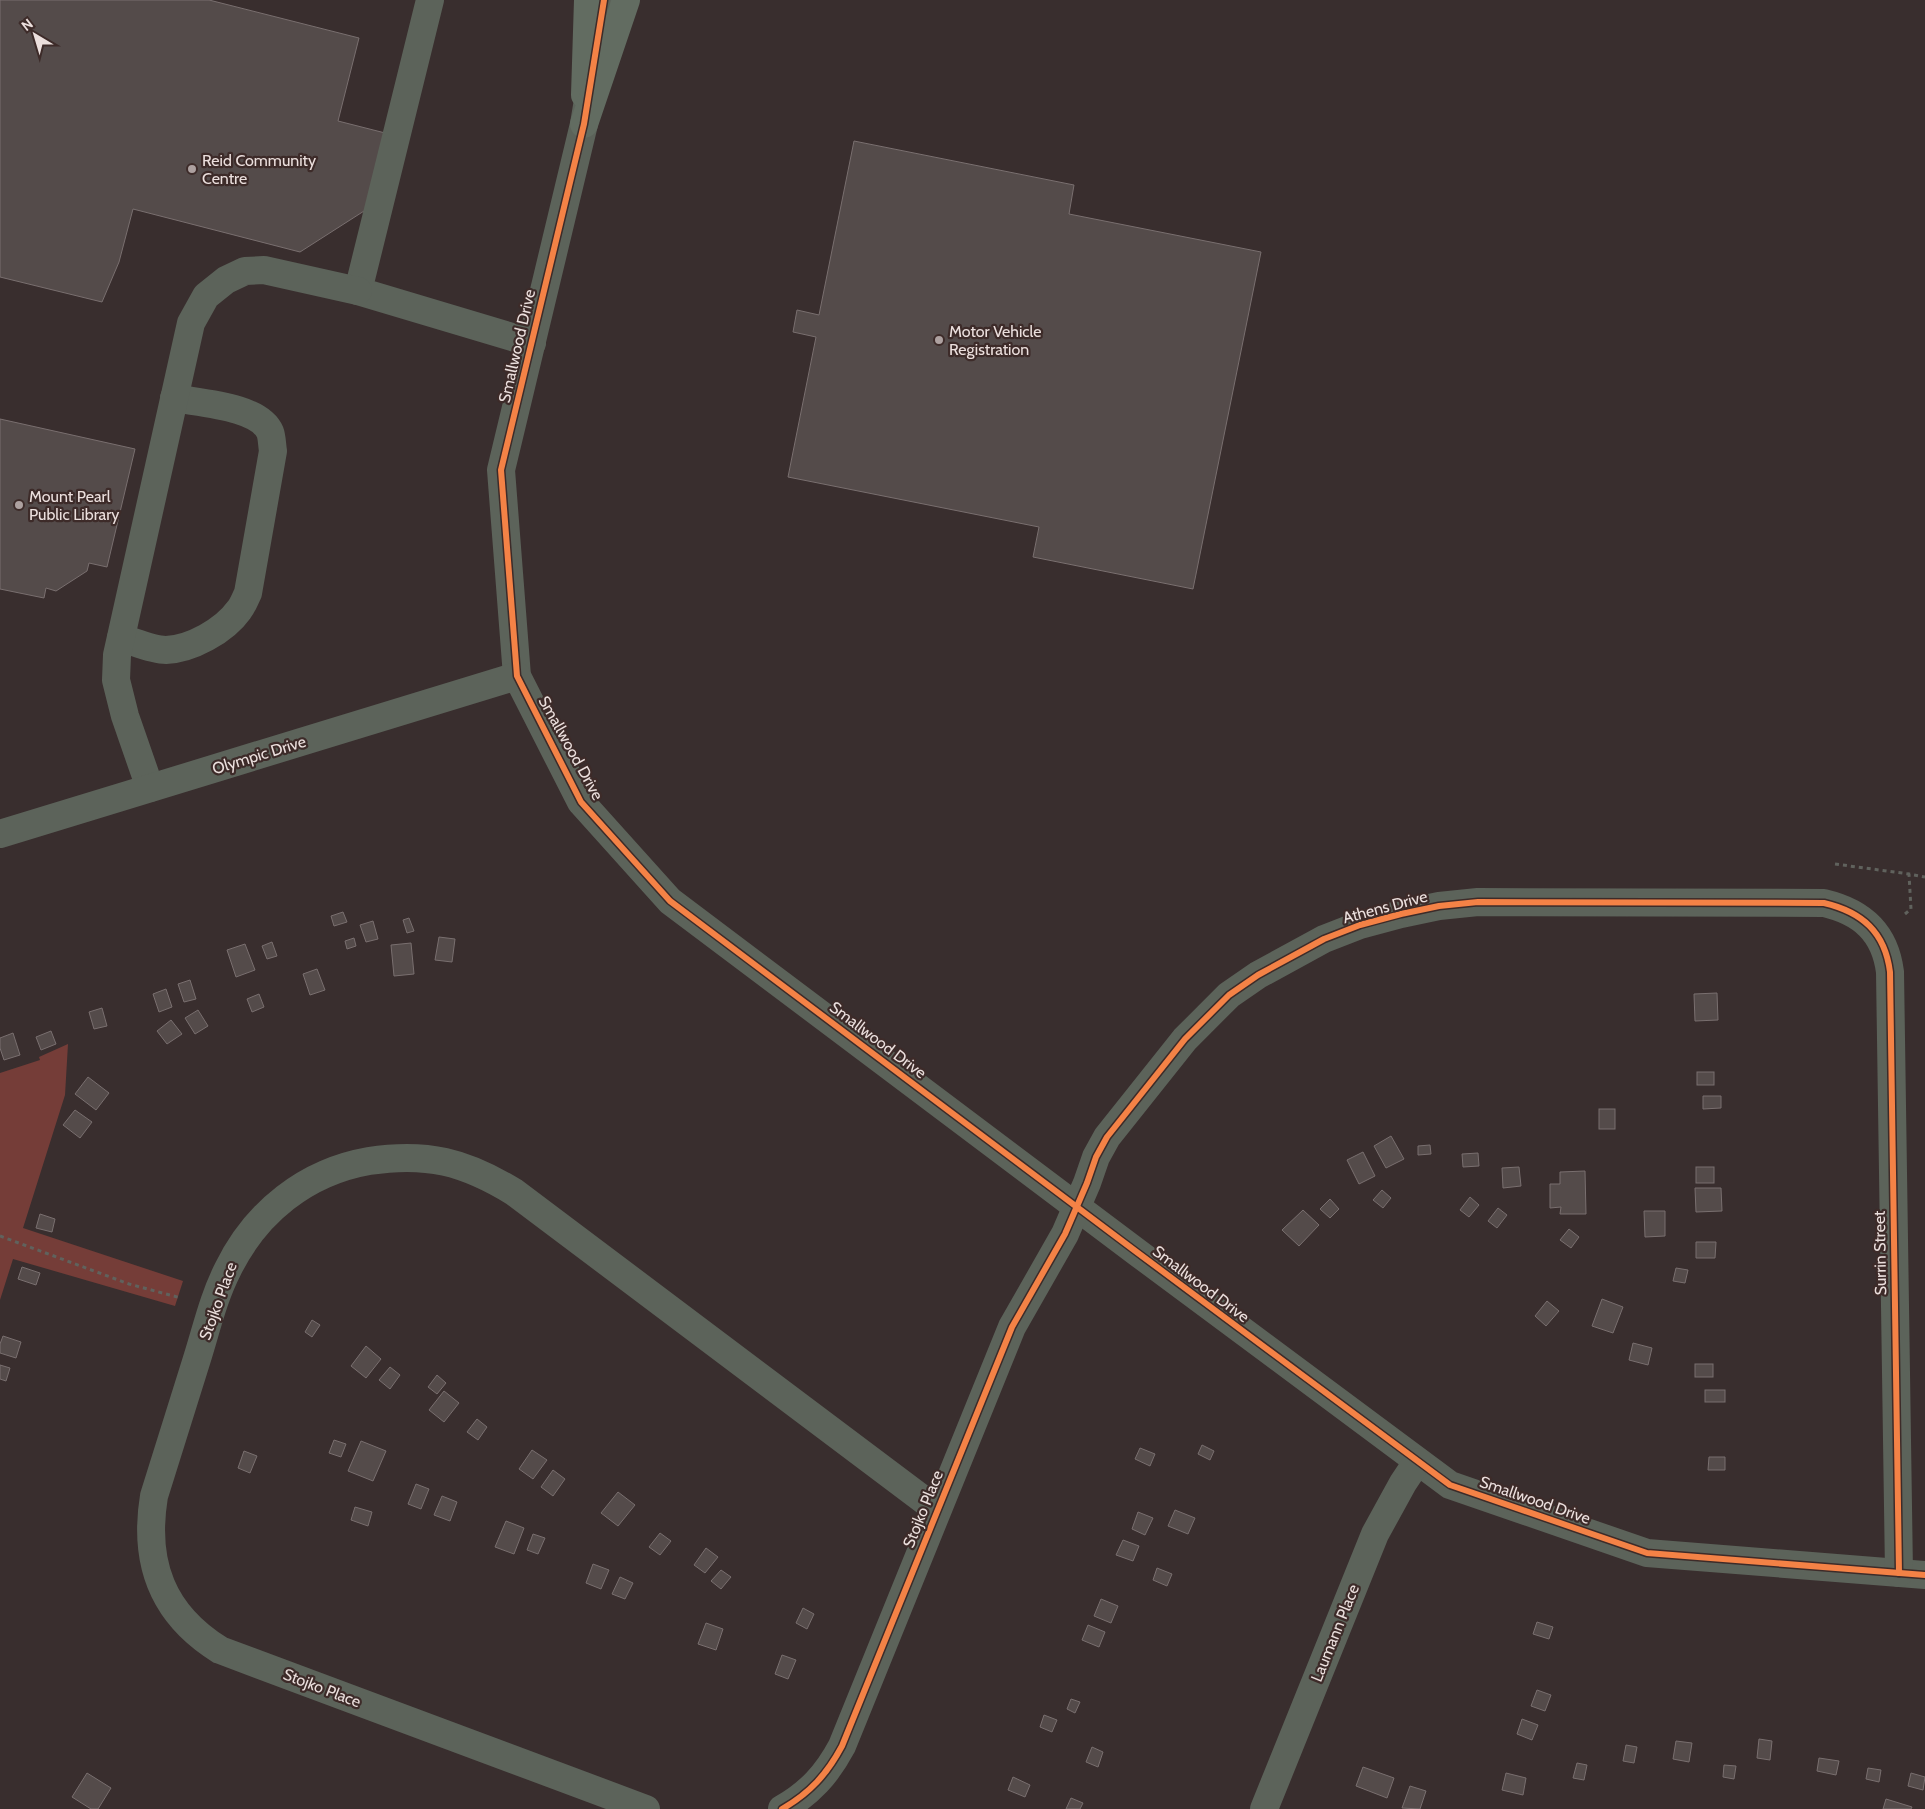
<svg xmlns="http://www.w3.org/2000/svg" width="1925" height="1809" viewBox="0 0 1925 1809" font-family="Cabin,sans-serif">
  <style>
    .green { fill: #753d38 }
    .building { fill: #544b4a; stroke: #796f6f }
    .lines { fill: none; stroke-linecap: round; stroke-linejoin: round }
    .path { stroke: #60625d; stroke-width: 3; stroke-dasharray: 4 4; stroke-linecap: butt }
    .minor { stroke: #5c635a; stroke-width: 28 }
    .major { stroke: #626c61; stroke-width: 28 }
    .cycleway-casing { stroke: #3d2b29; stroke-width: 9 }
    .cycleway { stroke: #f48246; stroke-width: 6 }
    .poi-dot { fill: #ada1a0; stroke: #3d2b29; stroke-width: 2 }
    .labels { text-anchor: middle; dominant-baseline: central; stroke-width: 4.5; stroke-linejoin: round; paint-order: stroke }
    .poi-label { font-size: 16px; fill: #ebdfdd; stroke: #3d2b29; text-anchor: start }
    .street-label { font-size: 16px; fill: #ebdfdd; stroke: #3d2b29 }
  </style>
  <rect width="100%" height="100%" fill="#392e2e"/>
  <polygon class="green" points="68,1044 65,1095 23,1228 183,1281 175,1306 13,1259 0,1300 0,1073 40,1060 39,1057"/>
  <g class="building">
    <polygon points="0,0 209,0 359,38 338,121 393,135 375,204 300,252 133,209 119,262 102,302 0,277"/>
    <polygon points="854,141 1074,185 1069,214 1261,252 1193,589 1033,557 1039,527 788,477 816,337 793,332 797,310 819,315"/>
    <polygon points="0,419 135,449 107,567 89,563 87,571 56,591 46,588 44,598 0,589"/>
    <polygon points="343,912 347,922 334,926 331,916"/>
    <polygon points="409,918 414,931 407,933 403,920"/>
    <polygon points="373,921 378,939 366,942 360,925"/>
    <polygon points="439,937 455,939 452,962 435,960"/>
    <polygon points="354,938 356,946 347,949 345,941"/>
    <polygon points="272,942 277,956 267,959 262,946"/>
    <polygon points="411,943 414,974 394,976 391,945"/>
    <polygon points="245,944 255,970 236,977 227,950"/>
    <polygon points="317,969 325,990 310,995 303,974"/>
    <polygon points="190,980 196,999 184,1002 178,984"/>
    <polygon points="166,989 172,1007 159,1012 153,994"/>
    <polygon points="1717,993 1718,1020 1695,1021 1694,994"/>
    <polygon points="259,994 264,1007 252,1012 247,999"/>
    <polygon points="102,1008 107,1026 94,1029 89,1012"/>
    <polygon points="198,1010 208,1026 195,1034 185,1018"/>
    <polygon points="171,1020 182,1034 167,1044 157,1031"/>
    <polygon points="51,1031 56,1044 41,1050 36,1037"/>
    <polygon points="13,1033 20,1055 4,1060 0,1048 0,1038"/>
    <rect x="1697" y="1072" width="17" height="13"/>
    <polygon points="88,1077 109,1093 96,1110 75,1094"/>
    <polygon points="1703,1096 1721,1096 1721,1108 1703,1109"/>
    <rect x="1599" y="1109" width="16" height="20"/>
    <polygon points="75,1110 92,1122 80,1138 63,1125"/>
    <polygon points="1391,1136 1404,1159 1386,1168 1374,1146"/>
    <polygon points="1430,1145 1431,1154 1418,1155 1418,1146"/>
    <polygon points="1363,1152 1375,1176 1359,1184 1347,1160"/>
    <polygon points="1478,1153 1479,1166 1463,1167 1462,1154"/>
    <polygon points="1519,1167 1521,1186 1503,1188 1502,1168"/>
    <rect x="1696" y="1167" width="18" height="16"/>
    <polygon points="1585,1171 1586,1214 1560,1214 1561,1207 1550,1208 1550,1184 1560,1184 1560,1172"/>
    <polygon points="1695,1188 1721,1188 1722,1211 1696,1212"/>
    <polygon points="1382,1190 1391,1198 1383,1208 1373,1200"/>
    <polygon points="1470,1197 1479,1205 1469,1217 1460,1210"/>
    <polygon points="1330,1199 1339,1209 1330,1218 1320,1209"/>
    <polygon points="1498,1208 1507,1215 1497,1228 1488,1221"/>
    <polygon points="1303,1210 1319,1225 1299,1246 1282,1230"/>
    <polygon points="1644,1211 1665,1211 1665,1236 1645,1237"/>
    <polygon points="40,1214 55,1219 52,1232 36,1228"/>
    <polygon points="1569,1229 1579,1237 1571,1248 1560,1240"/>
    <polygon points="1696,1242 1716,1242 1715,1258 1696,1258"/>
    <polygon points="22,1267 40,1273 36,1285 18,1279"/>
    <polygon points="1676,1268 1688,1270 1685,1283 1673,1281"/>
    <polygon points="1602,1299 1623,1307 1613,1333 1592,1326"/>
    <polygon points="1547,1301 1559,1311 1546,1326 1535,1316"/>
    <polygon points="312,1320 320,1325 312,1337 305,1332"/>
    <polygon points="3,1336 21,1342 16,1358 0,1353 0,1344"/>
    <polygon points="1633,1343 1652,1348 1648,1365 1629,1360"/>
    <polygon points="366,1346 381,1359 366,1378 351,1366"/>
    <rect x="1695" y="1364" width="18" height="13"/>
    <polygon points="0,1365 10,1368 6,1381 0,1379"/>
    <polygon points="390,1367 400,1375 390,1389 379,1380"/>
    <polygon points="437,1375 446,1383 437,1394 428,1387"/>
    <rect x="1705" y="1390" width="20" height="12"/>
    <polygon points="444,1391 459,1403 444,1422 429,1410"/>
    <polygon points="477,1419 487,1427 478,1440 467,1432"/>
    <polygon points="334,1440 346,1444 341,1457 329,1453"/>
    <polygon points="361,1441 386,1451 373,1481 348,1471"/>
    <polygon points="1202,1445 1214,1451 1210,1460 1198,1454"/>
    <polygon points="1140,1448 1155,1454 1150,1466 1135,1459"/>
    <polygon points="532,1450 547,1460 533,1479 519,1469"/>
    <polygon points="244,1451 257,1456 250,1473 238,1468"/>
    <polygon points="1709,1457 1725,1457 1725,1470 1708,1470"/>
    <polygon points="553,1470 565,1479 553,1496 541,1487"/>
    <polygon points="416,1484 429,1489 421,1509 408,1504"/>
    <polygon points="618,1492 635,1505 618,1526 601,1513"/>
    <polygon points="442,1496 457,1502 450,1521 434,1515"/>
    <polygon points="355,1507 372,1512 368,1526 351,1520"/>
    <polygon points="1175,1510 1195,1518 1188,1534 1168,1526"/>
    <polygon points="1138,1512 1153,1518 1145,1535 1132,1529"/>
    <polygon points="506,1521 524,1528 514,1554 495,1547"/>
    <polygon points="660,1533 671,1541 660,1555 649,1547"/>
    <polygon points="533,1534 545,1538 538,1554 527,1550"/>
    <polygon points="1123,1540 1139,1546 1133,1561 1116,1555"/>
    <polygon points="706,1548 718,1557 705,1573 694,1565"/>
    <polygon points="593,1564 609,1570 601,1589 586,1583"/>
    <polygon points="1157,1568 1172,1574 1167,1586 1153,1580"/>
    <polygon points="721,1570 731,1577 721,1589 711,1581"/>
    <polygon points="620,1577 633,1583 625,1599 612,1594"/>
    <polygon points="1101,1599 1118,1606 1111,1623 1094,1616"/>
    <polygon points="803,1608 814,1614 807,1629 796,1623"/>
    <polygon points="1537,1622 1553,1627 1549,1639 1533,1634"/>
    <polygon points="706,1623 723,1629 716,1650 698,1644"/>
    <polygon points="1088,1625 1105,1632 1099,1647 1082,1640"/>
    <polygon points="782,1655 796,1660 788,1679 775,1674"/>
    <polygon points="1537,1690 1551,1695 1545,1711 1531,1706"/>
    <polygon points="1071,1699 1080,1702 1075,1713 1067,1709"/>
    <polygon points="1044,1715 1057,1720 1052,1732 1040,1727"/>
    <polygon points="1522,1719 1538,1725 1532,1740 1517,1734"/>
    <polygon points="1759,1739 1772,1741 1770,1760 1757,1758"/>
    <polygon points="1676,1741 1692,1743 1689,1762 1673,1759"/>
    <polygon points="1626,1745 1637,1747 1634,1763 1623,1761"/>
    <polygon points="1092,1747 1103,1752 1098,1767 1086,1762"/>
    <polygon points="1819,1758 1839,1761 1836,1775 1817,1771"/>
    <polygon points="1577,1763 1587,1765 1584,1780 1573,1778"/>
    <polygon points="1724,1765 1736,1766 1734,1779 1723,1777"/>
    <polygon points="1363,1767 1394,1778 1387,1798 1356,1786"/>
    <polygon points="1868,1768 1881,1770 1879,1782 1866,1779"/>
    <polygon points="87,1773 111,1788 98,1809 91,1809 72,1797"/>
    <polygon points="1506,1773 1526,1778 1523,1795 1502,1790"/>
    <polygon points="1911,1773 1925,1777 1923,1790 1908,1786"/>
    <polygon points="1013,1777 1030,1785 1025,1797 1008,1790"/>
    <polygon points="1410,1786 1426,1791 1420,1809 1402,1808"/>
    <polygon points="1071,1798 1083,1803 1080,1809 1066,1809"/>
    <polygon points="1886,1799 1912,1807 1911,1809 1883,1809"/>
  </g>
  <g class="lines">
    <g class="path">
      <polyline points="1835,864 1909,874"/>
      <polyline points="1905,914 1911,909 1909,874 1925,877"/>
      <polyline points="0,1236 129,1284 181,1298"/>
    </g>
    <g class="minor">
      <polyline points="430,0 358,291 532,343"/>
      <polyline points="595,58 604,0"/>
      <polyline points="588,100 584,124 501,470 517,676 581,802 670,901 1138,1253 1450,1485 1647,1553 1925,1575"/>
      <path d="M121 638C135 642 152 650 166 650 191 649 224 631 239 610 243 605 245 599 248 593L273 451C272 445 272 437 270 432 259 406 199 403 174 398"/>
      <polyline points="150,788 125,716 116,680 117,655 191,323 206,296 226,280 245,271 264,270 358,291"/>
      <polyline points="0,834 517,676"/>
      <path d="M646 1809 220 1650C162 1614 143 1563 154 1496 168 1451 182 1407 196 1362 206 1331 213 1298 228 1269 256 1212 306 1172 369 1161 427 1152 465 1162 514 1192L937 1510"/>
      <path d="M782 1809C810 1793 827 1774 842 1746L1012 1327 1065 1234 1087 1183 1096 1157 1107 1137 1185 1039 1229 995 1258 975 1324 939 1360 925 1401 914 1439 906 1478 902 1824 903C1862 912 1885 932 1890 972L1899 1573"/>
      <polyline points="1264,1809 1375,1534 1403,1483 1417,1462"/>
    </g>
    <g class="major">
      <polyline points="585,95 588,0"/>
      <polyline points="584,124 626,0"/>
    </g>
    <g class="cycleway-casing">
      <g id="cycleway">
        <polyline points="604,0 584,124 501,470 517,676 581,802 670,901 1138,1253 1450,1485 1647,1553 1925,1575"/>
        <path d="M782 1809C810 1793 827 1774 842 1746L1012 1327 1065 1234 1087 1183 1096 1157 1107 1137 1185 1039 1229 995 1258 975 1324 939 1360 925 1401 914 1439 906 1478 902 1824 903C1862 912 1885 932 1890 972L1899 1573"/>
      </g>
    </g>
    <use href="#cycleway" class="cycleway"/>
  </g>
  <g class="poi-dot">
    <circle cx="192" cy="169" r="5"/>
    <circle cx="939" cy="340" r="5"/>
    <circle cx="19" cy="505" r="5"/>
  </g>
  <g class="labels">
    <g class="poi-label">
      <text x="202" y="160">Reid Community<tspan x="202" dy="18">Centre</tspan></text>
      <text x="949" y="331">Motor Vehicle<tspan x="949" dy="18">Registration</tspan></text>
      <text x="29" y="496">Mount Pearl<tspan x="29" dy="18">Public Library</tspan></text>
    </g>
    <g class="street-label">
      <text transform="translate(517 346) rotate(-77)">Smallwood Drive</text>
      <text transform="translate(571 748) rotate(61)">Smallwood Drive</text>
      <text transform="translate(259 755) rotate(-17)">Olympic Drive</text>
      <text transform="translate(1385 907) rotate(-15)">Athens Drive</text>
      <text transform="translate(878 1040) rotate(37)">Smallwood Drive</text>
      <text transform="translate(1880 1253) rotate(-91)">Surrin Street</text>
      <text transform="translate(1201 1284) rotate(37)">Smallwood Drive</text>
      <text transform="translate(218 1301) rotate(-70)">Stojko Place</text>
      <text transform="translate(1535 1500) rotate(19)">Smallwood Drive</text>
      <text transform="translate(923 1509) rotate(-68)">Stojko Place</text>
      <text transform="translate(1335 1633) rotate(-68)">Laumann Place</text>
      <text transform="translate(322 1688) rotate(21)">Stojko Place</text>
    </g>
  </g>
  <g transform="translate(35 35) rotate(322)" stroke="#3d2b29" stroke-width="4" paint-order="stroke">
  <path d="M0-4L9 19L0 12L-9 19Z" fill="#ebdfdd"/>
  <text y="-8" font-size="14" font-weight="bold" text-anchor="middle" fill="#ebdfdd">N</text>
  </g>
</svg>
